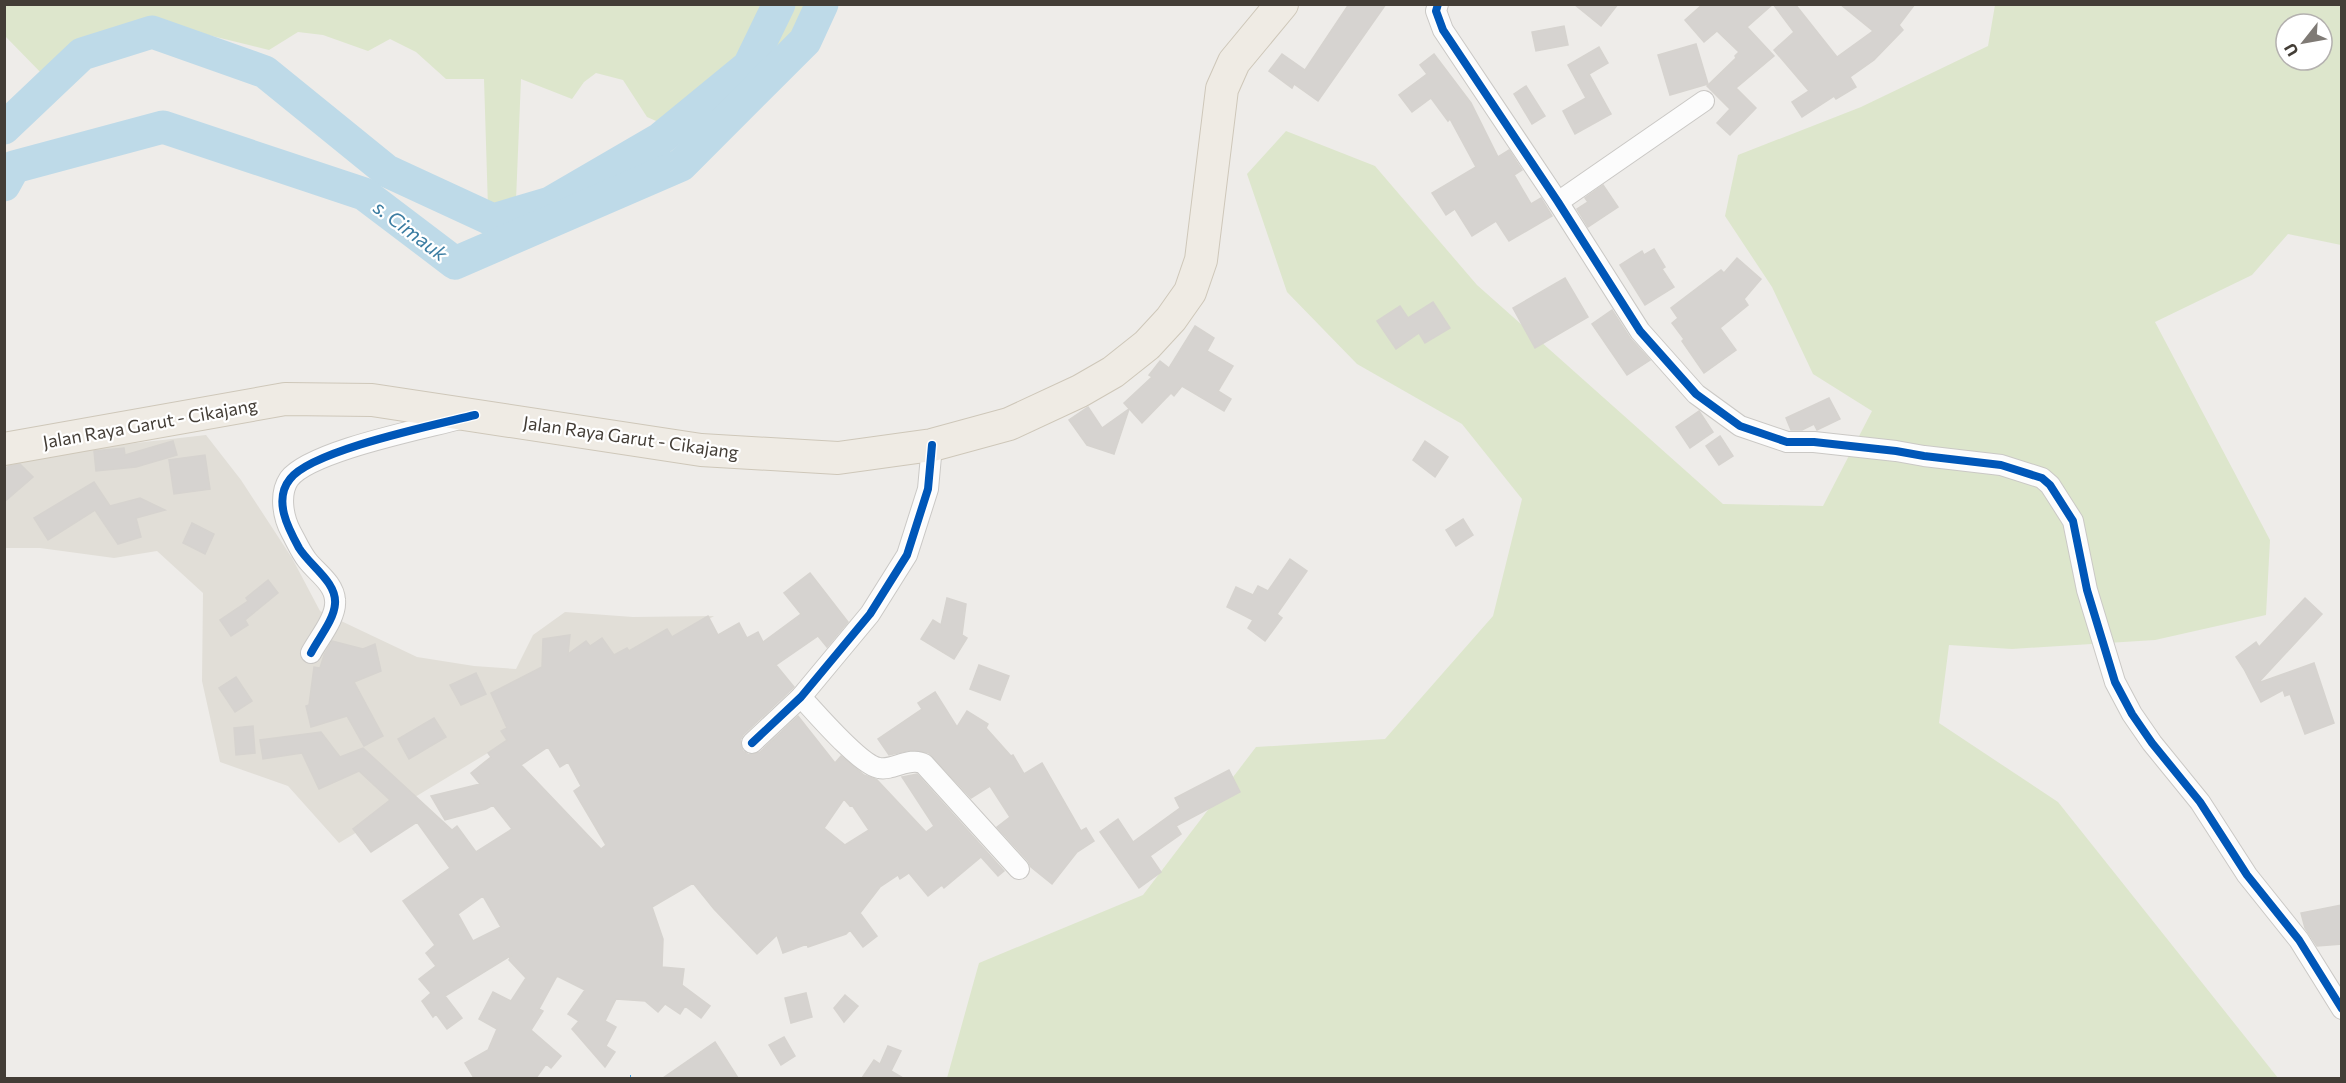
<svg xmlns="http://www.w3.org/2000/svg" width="2346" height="1083" viewBox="0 0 2346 1083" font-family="Commissioner,sans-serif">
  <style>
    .residential { fill: #e1ded7 }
    .green { fill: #dde6cc; fill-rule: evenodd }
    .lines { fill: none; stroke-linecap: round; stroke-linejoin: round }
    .river { stroke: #bedae8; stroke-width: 33 }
    .building { fill: #d6d3d0; stroke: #d6d3cf; stroke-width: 1.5; fill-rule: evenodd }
    .street-casing { stroke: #cac8c5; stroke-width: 22 }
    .primary-casing { stroke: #cec7b9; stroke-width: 34 }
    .street { stroke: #fcfcfc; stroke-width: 20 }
    .primary { stroke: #efebe4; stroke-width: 32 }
    .quiet { stroke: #3fa4eb; stroke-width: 6; stroke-dasharray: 12 6; stroke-linecap: butt }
    .cycleway-casing { stroke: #fff; stroke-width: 11 }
    .cycleway { stroke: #0057b8; stroke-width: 8 }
    .labels { text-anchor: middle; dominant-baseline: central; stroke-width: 4.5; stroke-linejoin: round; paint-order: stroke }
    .street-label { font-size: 18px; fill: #433d36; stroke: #fff }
    .water-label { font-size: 20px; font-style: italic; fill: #3c7da2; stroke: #fff }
  </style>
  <rect width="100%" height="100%" fill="#eeece9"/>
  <polygon class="residential" points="206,435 241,480 292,558 320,611 417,657 474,666 516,669 533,635 565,612 633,617 714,616 339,843 288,786 220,762 202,681 203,593 157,551 114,558 40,548 5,548 5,458"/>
  <g class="green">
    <polygon points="5,4 809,4 810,5 798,28 740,87 686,134 647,117 623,80 596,73 584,82 572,99 521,79 516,200 488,208 484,79 446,79 416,52 390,39 368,51 323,35 298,32 269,50 151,21 65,53 47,79 5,36"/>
    <path d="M1995 5H2341V245L2288 234 2252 275 2155 322 2270 540 2266 615 2155 640 2012 649 1949 645 1939 723 2058 802 2278 1078H947L979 963 1143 895 1256 747 1385 739 1493 616 1522 499 1462 424 1357 364 1287 292 1247 174 1286 131 1375 166 1477 285 1723 504 1823 506 1872 411 1813 374 1772 287 1725 216 1738 155 1861 107 1988 46ZM2286 24H2322V60H2286Z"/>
  </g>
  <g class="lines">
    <g class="river">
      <polyline points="4,128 82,54 152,32 265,72 387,171 493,220 550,203 660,139 749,66 779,4"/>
      <polyline points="4,185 14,167 163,127 364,194 455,263 681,165 805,41 822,4"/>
    </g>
  </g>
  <g class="building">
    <polygon points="1349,4 1386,4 1318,101 1294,84 1292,88 1269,71 1282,54 1305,70"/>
    <polygon points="1574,4 1618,4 1601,26"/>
    <polygon points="1703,4 1773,4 1747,27 1774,56 1736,88 1756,108 1730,135 1717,123 1730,109 1707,86 1736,58 1735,56 1739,52 1717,31 1704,42 1685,20"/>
    <polygon points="1773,4 1795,4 1837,57 1873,31 1840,4 1915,4 1899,25 1903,30 1874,60 1850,77 1856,87 1836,99 1834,96 1802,117 1792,102 1809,91 1774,50 1794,32"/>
    <polygon points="1564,26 1568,45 1536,51 1532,32"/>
    <polygon points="1696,44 1708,84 1670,95 1658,55"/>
    <polygon points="1599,47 1608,63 1589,74 1611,114 1575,134 1563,111 1586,98 1568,65"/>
    <polygon points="1434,54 1471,103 1498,157 1509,150 1522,170 1514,175 1531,204 1541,198 1552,216 1509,241 1496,221 1472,236 1455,209 1446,215 1432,193 1476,167 1450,119 1448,121 1431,98 1412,112 1399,95 1427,74 1420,65"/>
    <polygon points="1526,86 1545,116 1532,124 1514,94"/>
    <polygon points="1603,185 1618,207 1588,227 1577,209 1588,202 1585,198"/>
    <polygon points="1654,249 1665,267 1662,269 1674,287 1645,305 1620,265 1642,251 1644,255"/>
    <polygon points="1737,258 1761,279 1744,299 1748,305 1720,328 1736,350 1704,373 1682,341 1684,339 1672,323 1678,318 1671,308 1721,270 1724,273"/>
    <polygon points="1565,278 1588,317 1535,348 1513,308"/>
    <polygon points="1433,302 1450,328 1425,343 1419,333 1396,349 1377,321 1400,306 1408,318"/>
    <polygon points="1612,310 1630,338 1650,360 1627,375 1592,324"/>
    <polygon points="1195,326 1214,338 1207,351 1233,366 1218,391 1231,399 1224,411 1182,386 1174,396 1171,393 1142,423 1124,403 1152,377 1149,375 1160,361 1169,368"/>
    <polygon points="1829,398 1840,419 1817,430 1814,424 1802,430 1791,430 1786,418"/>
    <polygon points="1088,407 1102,428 1129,409 1114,454 1087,445 1069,420"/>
    <polygon points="1699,411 1713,432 1690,448 1676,427"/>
    <polygon points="1720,436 1733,456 1719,465 1706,446"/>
    <polygon points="173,441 177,455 136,467 96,471 94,451 124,448 125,455"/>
    <polygon points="1425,441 1448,457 1435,477 1413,460"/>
    <polygon points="205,455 210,489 174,494 169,460"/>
    <polygon points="20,464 33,477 4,502 4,470 9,466"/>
    <polygon points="94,482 110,506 140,498 165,510 136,518 141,537 118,544 95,510 48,540 34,518"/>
    <polygon points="1463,519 1473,535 1456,546 1446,530"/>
    <polygon points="192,523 214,534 205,554 183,543"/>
    <polygon points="1290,559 1307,571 1277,614 1282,618 1265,641 1248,628 1253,620 1227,607 1236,587 1253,595 1258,586 1268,591"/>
    <path d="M810 573 848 622 827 647 818 636 776 665 794 687 743 735 740 740 743 751 749 755 760 752 798 716 835 763 841 756 864 775 877 780 926 832 934 826 902 777 917 774 1004 871 998 876 981 857 944 888 942 885 928 896 909 873 900 879 898 875 880 887 860 913 877 936 863 947 850 930 846 934 808 947 807 944 783 953 777 935 757 954 714 909 693 883 652 907 663 939 662 967 684 969 682 985 710 1006 701 1018 685 1006 680 1014 665 1004 658 1012 645 1001 616 999 605 1021 616 1027 606 1046 615 1052 605 1067 572 1029 579 1021 568 1014 585 990 557 976 539 1009 543 1011 531 1030 561 1056 551 1068 546 1064 536 1078H474L465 1063 488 1050 497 1029 479 1019 493 992 511 1001 526 978 509 960 512 955 445 996 462 1018 447 1029 436 1014 433 1017 422 1001 431 993 419 979 436 966 426 953 435 945 403 901 450 868 417 822 371 852 353 829 390 800 359 771 319 789 302 753 263 759 260 740 321 732 340 757 363 748 452 830 457 826 476 852 512 829 493 805 486 809 445 820 431 796 480 784 471 773 491 757 488 753 507 740 501 731 507 728 491 693 542 667 543 639 570 635 568 654 586 641 590 646 602 638 614 655 627 648 629 651 667 629 672 637 708 616 718 635 739 623 747 638 758 632 763 642 801 614 784 593ZM548 747 560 767 568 762 581 786 574 791 606 845 601 849 521 765ZM844 799 850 806 852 805 869 830 845 845 824 828ZM483 896 501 927 473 941 458 914Z"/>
    <polygon points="268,580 278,593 245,620 248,625 231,636 220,620 248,601 246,598"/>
    <polygon points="947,598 966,604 962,635 967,638 954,659 921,639 933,620 941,625"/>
    <polygon points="2305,598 2322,614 2258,683 2314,663 2334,723 2305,734 2290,694 2285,696 2283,690 2261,702 2244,669 2236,657 2256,642 2259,647"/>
    <polygon points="332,641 363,649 375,644 381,671 354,682 383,736 364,746 347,716 311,727 306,706 309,705 314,667 320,668 324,655"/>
    <polygon points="979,665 1009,676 1000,700 970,689"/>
    <polygon points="476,673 486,694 461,705 450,685"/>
    <polygon points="236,677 252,701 235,712 219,688"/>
    <polygon points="935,692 957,727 967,711 988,724 986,728 1011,756 1013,755 1024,774 1042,763 1081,831 1086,828 1094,841 1077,852 1052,884 1031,867 1028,861 997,827 1010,817 990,786 971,798 929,753 911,750 889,755 878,739 922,709 918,703"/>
    <polygon points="434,718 446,737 409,759 398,739"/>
    <polygon points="253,726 255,753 236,755 234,728"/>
    <polygon points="1229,770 1240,792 1176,826 1181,834 1150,856 1161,872 1139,888 1100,832 1118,819 1133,842 1180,808 1175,798"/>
    <polygon points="2342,905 2342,944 2317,946 2305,928 2301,913"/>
    <polygon points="806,993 812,1017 791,1023 785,998"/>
    <polygon points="845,995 858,1006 844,1022 834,1008"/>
    <polygon points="784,1037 795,1056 781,1065 769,1045"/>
    <polygon points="715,1042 738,1078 663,1078"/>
    <polygon points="888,1046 901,1051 891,1071 903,1078 862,1078 874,1060 880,1064"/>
  </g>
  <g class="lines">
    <g class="street-casing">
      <g id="street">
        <polyline points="1438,4 1436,11 1443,30 1558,202 1640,331 1696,394 1740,426 1787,442 1814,442 1896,451 1924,456 2001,465 2042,478 2050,485 2073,521 2087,590 2115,682 2132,714 2152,743 2200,802 2247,875 2299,940 2342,1009"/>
        <polyline points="1558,202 1704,101"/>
        <path d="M311 653C319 638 337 617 335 600 334 583 316 572 307 560 300 551 296 541 291 532 283 517 279 494 289 479 310 451 423 429 460 419"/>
        <path d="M801 697C815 712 860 765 879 768 893 771 910 756 924 764L1019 869"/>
        <polyline points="752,743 801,697 870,614 907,555 928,489 932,445"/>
      </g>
    </g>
    <g class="primary-casing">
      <polyline id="primary" points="4,449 285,399 372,400 701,450 838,458 932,445 1009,424 1080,391 1113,372 1147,345 1171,319 1190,292 1201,260 1222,89 1234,62 1282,4"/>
    </g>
    <use href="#street" class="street"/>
    <use href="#primary" class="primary"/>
    <polyline class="quiet" points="630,1078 631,1078"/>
    <g class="cycleway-casing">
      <g id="cycleway">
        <polyline points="1438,4 1436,11 1443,30 1558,202 1640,331 1696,394 1740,426 1787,442 1814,442 1896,451 1924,456 2001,465 2042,478 2050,485 2073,521 2087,590 2115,682 2132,714 2152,743 2200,802 2247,875 2299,940 2342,1009"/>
        <path d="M311 653C318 639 334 620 335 604 337 582 310 566 299 548 288 528 273 500 290 479 312 450 435 425 475 415"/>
        <polyline points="752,743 801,697 870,614 907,555 928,489 932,445"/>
      </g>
    </g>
    <use href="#cycleway" class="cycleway"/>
  </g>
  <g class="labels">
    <g class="street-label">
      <text transform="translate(150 423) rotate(-10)">Jalan Raya Garut - Cikajang</text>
      <text transform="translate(631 437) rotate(8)">Jalan Raya Garut - Cikajang</text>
    </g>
    <g class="water-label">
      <text transform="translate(411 230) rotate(37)">s. Cimauk</text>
    </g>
  </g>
  <rect width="2346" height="1083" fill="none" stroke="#433d36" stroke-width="12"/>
  <g transform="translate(2304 42) rotate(239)"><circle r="28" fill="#ffffff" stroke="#b4b1af" stroke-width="1.5"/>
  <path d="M0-4.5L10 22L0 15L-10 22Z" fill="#7f7a75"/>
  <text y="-9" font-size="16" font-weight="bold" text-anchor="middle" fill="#433d36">U</text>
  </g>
</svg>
